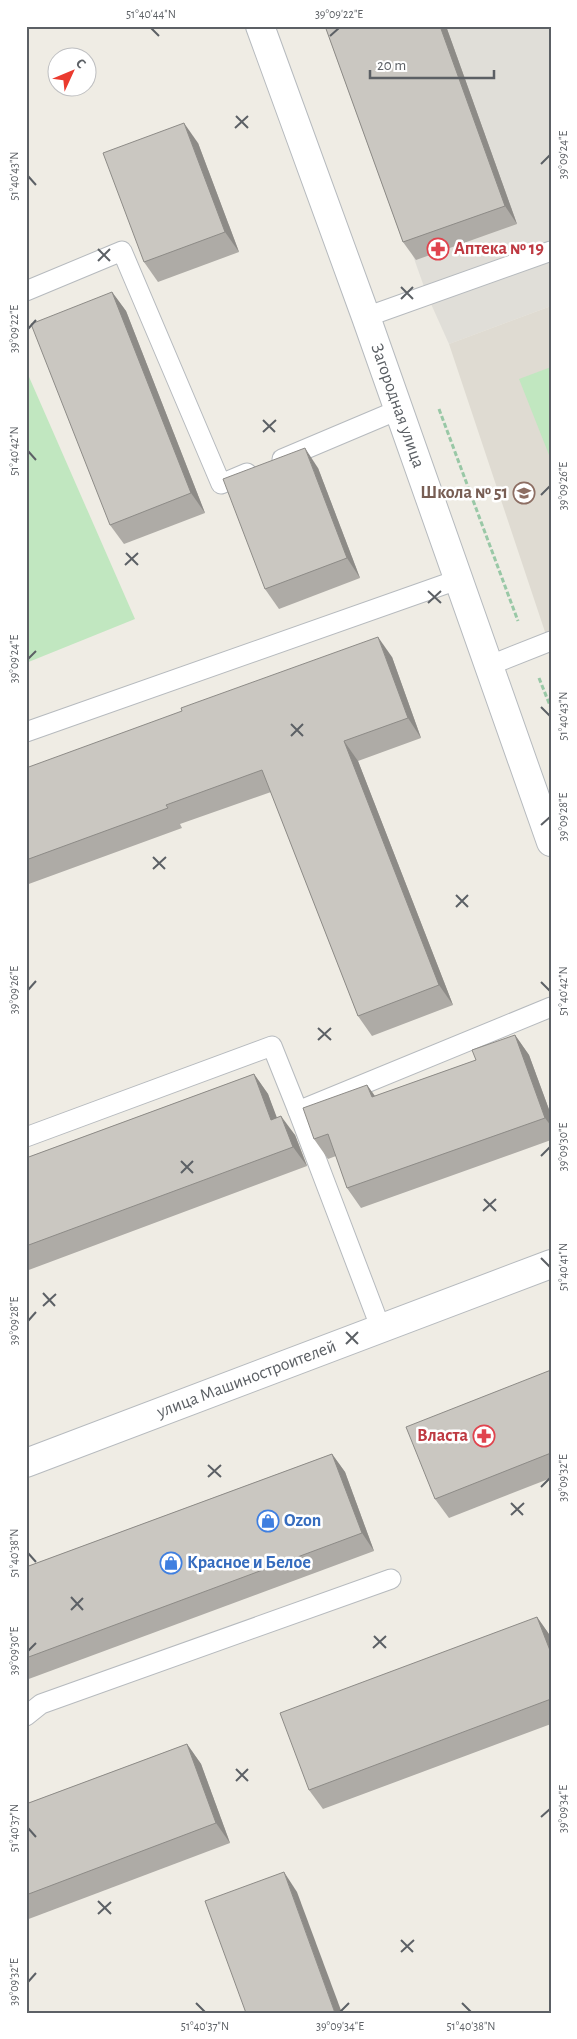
<svg xmlns="http://www.w3.org/2000/svg" width="577" height="2039" viewBox="0 0 577 2039" font-family="'Alegreya Sans',sans-serif">
  <style>
    .industrial { fill: #e0ded8 }
    .education { fill: #dfdbd2 }
    .green { fill: #c1e7c0 }
    .lines { fill: none; stroke-linecap: round; stroke-linejoin: round }
    .service-casing { stroke: #b6babe; stroke-width: 21 }
    .minor-casing { stroke: #b6babe; stroke-width: 30 }
    .tertiary-casing { stroke: #b6babe; stroke-width: 30 }
    .path { stroke: #99c8a6; stroke-width: 3; stroke-dasharray: 5 2.5; stroke-linecap: butt }
    .service { stroke: #fff; stroke-width: 19 }
    .minor { stroke: #fff; stroke-width: 28 }
    .tertiary { stroke: #fff; stroke-width: 28 }
    .wall { fill: #aeaba6 }
    .shaded-wall { fill: #8d8b87 }
    .building { fill: #cac7c1; stroke: #8d8b87 }
    .ticks { fill: none; stroke: #5c6065; stroke-width: 2 }
    .labels { text-anchor: middle; dominant-baseline: central; stroke-width: 5; stroke-linejoin: round; paint-order: stroke }
    .health-label { font-size: 18px; font-weight: bold; fill: #be3a42; stroke: #fff; text-anchor: start }
    .street-label { font-size: 18px; fill: #5c6065; stroke: #fff }
    .education-label { font-size: 18px; font-weight: bold; fill: #785e54; stroke: #fff; text-anchor: end }
    .shop-label { font-size: 18px; font-weight: bold; fill: #366cbe; stroke: #fff; text-anchor: start }
    .neatline { fill: none; stroke: #5c6065; stroke-width: 2 }
    .ticks-label { font-size: 12px; text-anchor: middle; fill: #5c6065 }
  </style>
  <rect width="100%" height="100%" fill="#efece4"/>
  <polygon class="industrial" points="331,26 551,26 551,306 449,344 427,295"/>
  <polygon class="education" points="551,306 551,650 449,344"/>
  <g class="green">
    <polygon points="551,367 551,460 519,379"/>
    <polygon points="26,370 135,619 26,663"/>
  </g>
  <g class="lines">
    <g class="service-casing">
      <g id="service">
        <polyline points="26,291 122,251 221,484 247,473"/>
        <polyline points="366,317 551,251"/>
        <polyline points="282,459 398,410"/>
        <polyline points="488,666 551,641"/>
        <polyline points="26,732 457,580"/>
        <polyline points="298,1111 381,1329"/>
        <polyline points="26,1137 272,1046 298,1111 551,1007"/>
        <polyline points="26,1716 41,1704 391,1579"/>
      </g>
    </g>
    <g class="minor-casing">
      <g id="minor">
        <path id="s1" d="M260 26 366 317 551 842"/>
      </g>
    </g>
    <g class="tertiary-casing">
      <g id="tertiary">
        <path id="s2" d="M26 1463 551 1264"/>
      </g>
    </g>
    <g class="path">
      <polyline points="439,409 518,621"/>
      <polyline points="539,678 551,708"/>
    </g>
    <use href="#service" class="service"/>
    <use href="#minor" class="minor"/>
    <use href="#tertiary" class="tertiary"/>
  </g>
  <g class="wall">
    <polygon points="325,26 446,26 517,224 416,260 403,242"/>
    <polygon points="198,143 239,252 158,282 144,262"/>
    <polygon points="112,292 126,311 205,513 124,544 110,525"/>
    <polygon points="318,468 360,578 279,609 265,589"/>
    <polygon points="392,657 421,738 358,761 453,1005 372,1036 358,1016 271,792 180,824 182,828 26,885 26,768"/>
    <polygon points="515,1035 529,1055 551,1115 551,1140 361,1208 347,1188 336,1156 328,1159 314,1139 367,1085 375,1096 476,1060"/>
    <polygon points="254,1074 268,1094 276,1117 295,1135 307,1166 26,1271 26,1158"/>
    <polygon points="551,1370 551,1478 449,1518 435,1499"/>
    <polygon points="332,1454 345,1472 374,1551 26,1680 26,1567"/>
    <polygon points="537,1617 551,1637 551,1724 323,1809 309,1790"/>
    <polygon points="187,1744 201,1764 230,1843 26,1920 26,1804"/>
  </g>
  <g class="shaded-wall">
    <polygon points="440,26 446,26 517,224 505,206"/>
    <polygon points="184,123 198,143 239,252 225,232"/>
    <polygon points="112,292 126,311 205,513 191,493"/>
    <polygon points="305,448 318,468 360,578 347,558"/>
    <polygon points="378,637 392,657 421,738 408,718"/>
    <polygon points="344,741 358,761 453,1005 439,985"/>
    <polygon points="515,1035 529,1055 551,1115 551,1126 545,1118"/>
    <polygon points="254,1074 268,1094 285,1139 271,1120"/>
    <polygon points="367,1085 381,1105 372,1097"/>
    <polygon points="281,1116 295,1135 307,1166 293,1147"/>
    <polygon points="332,1454 345,1472 374,1551 362,1533"/>
    <polygon points="537,1617 551,1637 551,1653"/>
    <polygon points="187,1744 201,1764 230,1843 216,1823"/>
    <polygon points="284,1872 297,1892 342,2013 335,2013"/>
  </g>
  <g class="building">
    <polygon points="325,26 440,26 505,206 403,242"/>
    <polygon points="184,123 225,232 144,262 103,153"/>
    <polygon points="112,292 191,493 110,525 31,324"/>
    <polygon points="305,448 347,558 265,589 223,479"/>
    <polygon points="378,637 408,718 344,741 439,985 358,1016 262,770 166,805 168,808 26,860 26,768 182,711 181,708"/>
    <polygon points="515,1035 545,1118 347,1188 328,1134 314,1139 303,1108 367,1085 372,1097 476,1060 472,1050"/>
    <polygon points="254,1074 271,1120 281,1116 293,1147 26,1246 26,1158"/>
    <polygon points="551,1370 551,1453 435,1499 406,1427"/>
    <polygon points="332,1454 362,1533 26,1658 26,1567"/>
    <polygon points="537,1617 551,1653 551,1699 309,1790 280,1713"/>
    <polygon points="187,1744 216,1823 26,1895 26,1804"/>
    <polygon points="284,1872 335,2013 246,2013 205,1901"/>
  </g>
  <path class="ticks" d="M151 28 159 36M330 36 339 28M236 116 248 128M235 128 248 116M541 164 550 155M28 176 36 185M98 249 110 261M98 261 110 249M401 287 413 299M401 299 413 287M28 329 36 320M263 420 275 432M263 432 276 420M28 451 36 460M541 495 550 486M126 553 138 565M125 565 138 553M428 591 441 603M428 603 441 591M28 659 36 651M541 707 550 716M291 724 303 736M291 736 303 724M541 825 550 817M153 857 165 869M153 869 166 857M456 895 468 907M456 907 468 895M541 982 550 991M28 990 36 981M318 1028 331 1040M318 1040 331 1028M541 1156 550 1147M181 1161 193 1173M181 1173 193 1161M484 1199 496 1211M483 1211 496 1199M541 1258 550 1267M43 1293 55 1306M43 1306 56 1294M28 1321 36 1312M346 1332 358 1344M346 1344 358 1332M208 1465 221 1477M208 1477 221 1465M541 1487 550 1478M511 1503 523 1515M511 1515 524 1503M28 1553 36 1562M71 1597 83 1610M71 1610 83 1598M374 1636 386 1648M373 1648 386 1636M28 1651 36 1643M236 1769 248 1781M236 1781 248 1769M541 1817 550 1809M28 1828 36 1837M98 1901 111 1914M98 1914 111 1902M401 1940 413 1952M401 1952 414 1940M28 1982 36 1973M196 2003 205 2012M462 2003 471 2012M340 2012 349 2003"/>
  <defs>
    <g id="pharmacy-ring" transform="scale(1.125)"><circle r="9.5" fill="#fff" stroke="#e0444e" stroke-width="1.5"/><path d="M-2-6h4v4h4v4h-4v4h-4v-4h-4v-4h4Z" fill="#e0444e"/></g>
    <g id="school-ring" transform="scale(1.125)"><circle r="9.5" fill="#fff" stroke="#8d6e63" stroke-width="1.5"/><path d="M0-5L7-2L0 1L-7-2ZM-4 1L0 2.5L4 1V4Q0 6-4 4Z" fill="#8d6e63"/></g>
    <g id="shop-ring" transform="scale(1.125)"><circle r="9.5" fill="#fff" stroke="#3f7fe0" stroke-width="1.5"/><path d="M-5-2.5h2.3a2.7 3.5 0 0 1 5.4 0H5L5.5 6h-11ZM-1.5-2.5h3a1.5 2.3 0 0 0-3 0Z" fill="#3f7fe0"/></g>
  </defs>
  <g fill-rule="evenodd">
    <use href="#pharmacy-ring" x="438" y="249"/>
    <use href="#school-ring" x="524" y="493"/>
    <use href="#pharmacy-ring" x="484" y="1436"/>
    <use href="#shop-ring" x="268" y="1521"/>
    <use href="#shop-ring" x="171" y="1563"/>
  </g>
  <g class="labels">
    <g class="health-label">
      <text x="454" y="249">Аптека № 19</text>
      <text x="468" y="1436" text-anchor="end">Власта</text>
    </g>
    <g class="street-label">
      <text stroke="none"><textPath href="#s1" startOffset="404">Загородная улица</textPath></text>
      <text stroke="none"><textPath href="#s2" startOffset="236">улица Машиностроителей</textPath></text>
    </g>
    <g class="education-label">
      <text x="508" y="493">Школа № 51</text>
    </g>
    <g class="shop-label">
      <text x="284" y="1521">Ozon</text>
      <text x="187" y="1563">Красное и Белое</text>
    </g>
  </g>
  <rect width="577" height="2039" fill="none" stroke="#ffffff" stroke-width="55"/>
  <g transform="translate(72 72) rotate(46)"><circle r="24" fill="#ffffff" stroke="#bebfc1"/>
  <path d="M0-4L9 19L0 12L-9 19Z" fill="#eb3a2e"/>
  <text y="-8" font-size="14" font-weight="bold" text-anchor="middle" fill="#5c6065">С</text>
  </g>
  <path d="M370 70v8h124v-8" fill="none" stroke="#5c6065" stroke-width="2.5"/>
  <text x="377" y="70" font-size="15" fill="#5c6065" stroke="#ffffff" stroke-width="4" paint-order="stroke">20 m</text>
  <rect x="28" y="28" width="522" height="1984" class="neatline"/>
  <g class="ticks-label">
    <text x="151" y="18">51°40'44"N</text>
    <text x="339" y="18">39°09'22"E</text>
    <text transform="translate(563 155) rotate(-90)" y="4">39°09'24"E</text>
    <text transform="translate(14 176) rotate(-90)" y="4">51°40'43"N</text>
    <text transform="translate(14 329) rotate(-90)" y="4">39°09'22"E</text>
    <text transform="translate(14 451) rotate(-90)" y="4">51°40'42"N</text>
    <text transform="translate(563 486) rotate(-90)" y="4">39°09'26"E</text>
    <text transform="translate(14 659) rotate(-90)" y="4">39°09'24"E</text>
    <text transform="translate(563 716) rotate(-90)" y="4">51°40'43"N</text>
    <text transform="translate(563 817) rotate(-90)" y="4">39°09'28"E</text>
    <text transform="translate(14 990) rotate(-90)" y="4">39°09'26"E</text>
    <text transform="translate(563 991) rotate(-90)" y="4">51°40'42"N</text>
    <text transform="translate(563 1147) rotate(-90)" y="4">39°09'30"E</text>
    <text transform="translate(563 1267) rotate(-90)" y="4">51°40'41"N</text>
    <text transform="translate(14 1321) rotate(-90)" y="4">39°09'28"E</text>
    <text transform="translate(563 1478) rotate(-90)" y="4">39°09'32"E</text>
    <text transform="translate(14 1553) rotate(-90)" y="4">51°40'38"N</text>
    <text transform="translate(14 1651) rotate(-90)" y="4">39°09'30"E</text>
    <text transform="translate(563 1809) rotate(-90)" y="4">39°09'34"E</text>
    <text transform="translate(14 1828) rotate(-90)" y="4">51°40'37"N</text>
    <text transform="translate(14 1982) rotate(-90)" y="4">39°09'32"E</text>
    <text x="205" y="2030">51°40'37"N</text>
    <text x="340" y="2030">39°09'34"E</text>
    <text x="471" y="2030">51°40'38"N</text>
  </g>
</svg>
